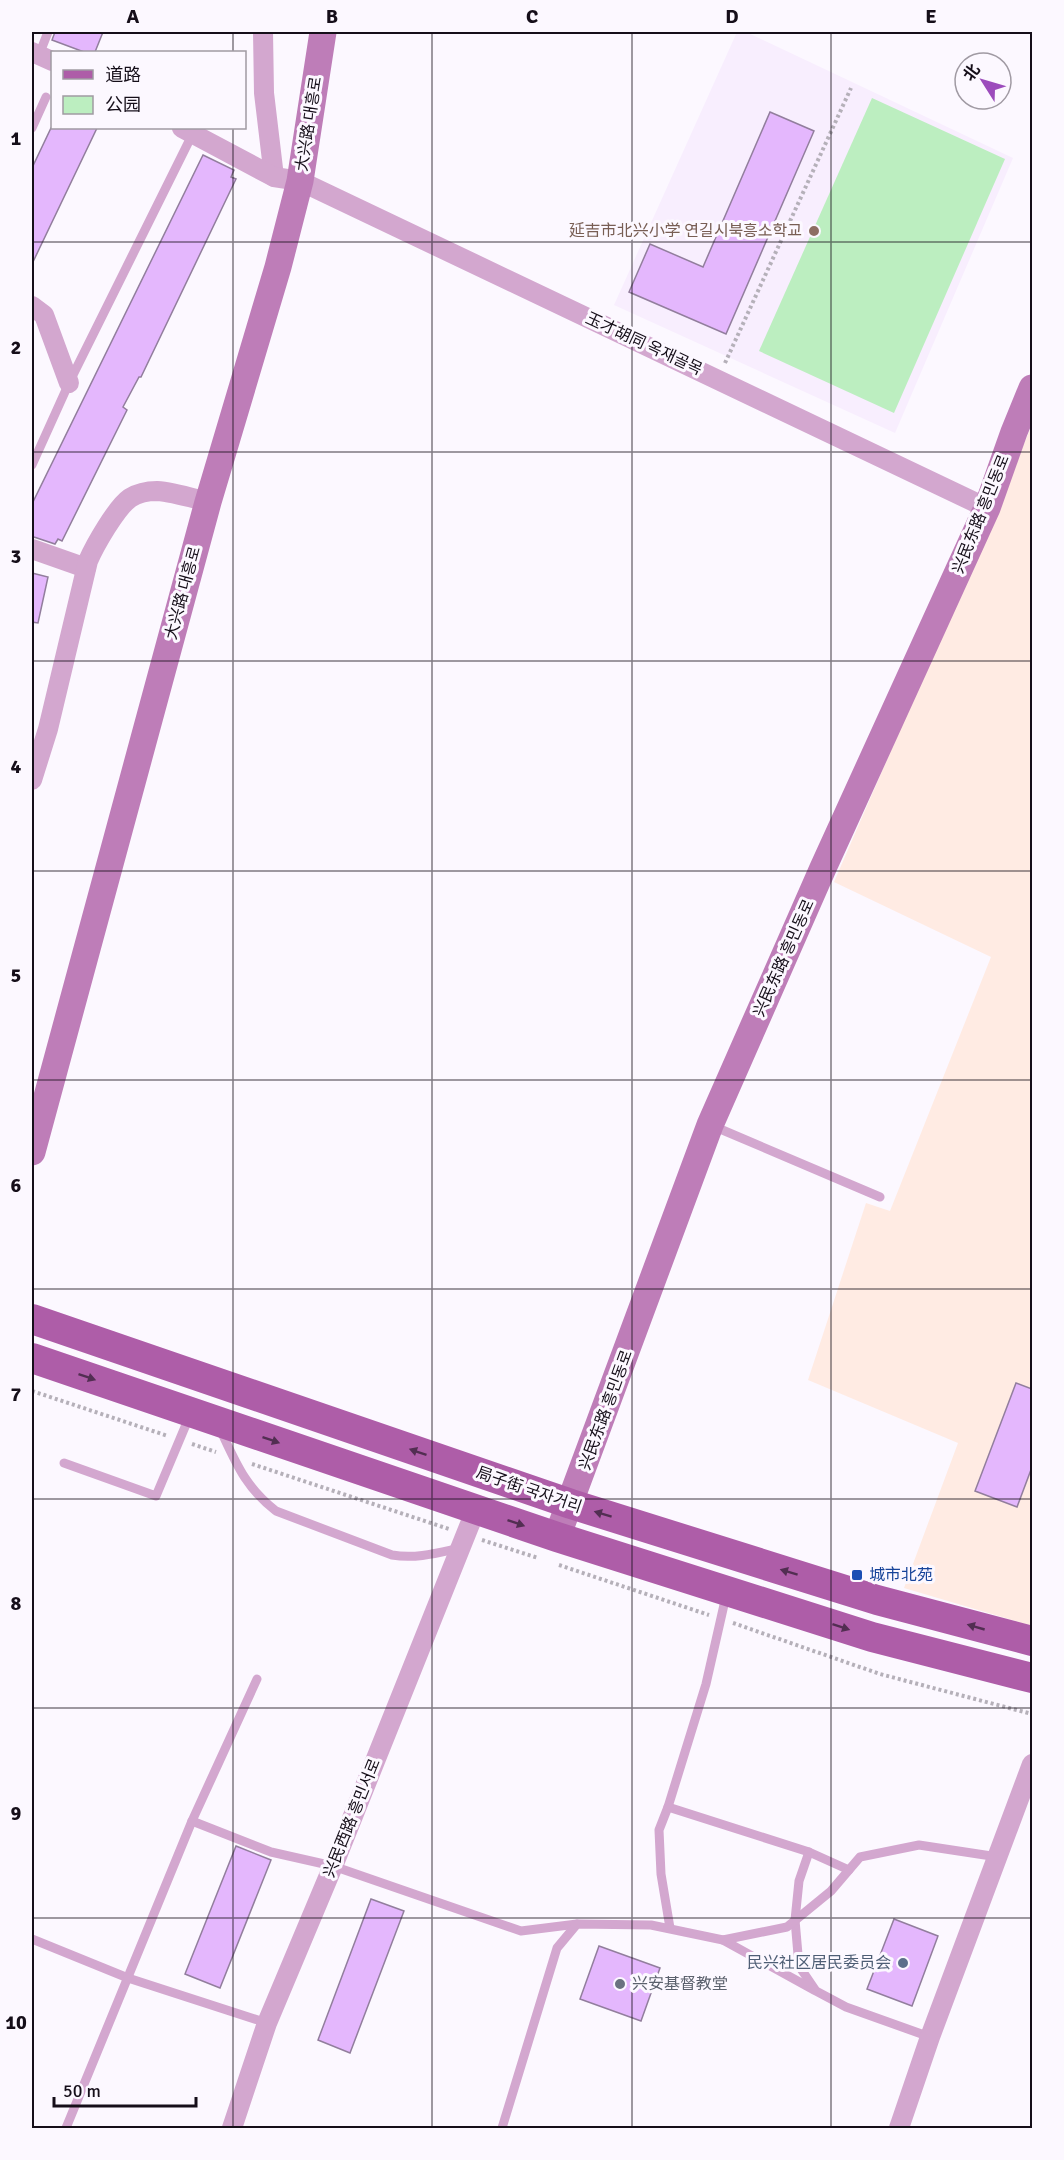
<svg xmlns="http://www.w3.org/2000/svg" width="1064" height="2160" viewBox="0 0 1064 2160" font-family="Signika,'Noto Sans SC','Noto Sans KR',sans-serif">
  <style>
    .industrial { fill: #ffebe3 }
    .built { fill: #f8eefe }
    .green { fill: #bceec0 }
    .building { fill: #e4b7fd; stroke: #927e9d; stroke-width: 1.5 }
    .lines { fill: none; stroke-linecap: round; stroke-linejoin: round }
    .path { stroke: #b5b0b9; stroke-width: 4; stroke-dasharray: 3 3; stroke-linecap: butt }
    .lane { stroke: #d3a7cf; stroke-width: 9 }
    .street { stroke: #d3a7cf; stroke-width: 20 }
    .secondary { stroke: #be7db8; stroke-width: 27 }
    .primary { stroke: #ae5da8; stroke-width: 30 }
    .oneway { fill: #522e52 }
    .grid { fill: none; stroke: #150e19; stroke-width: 1.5; stroke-opacity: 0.55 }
    .education-dot { fill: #8d6e63; stroke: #fcf8ff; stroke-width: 2 }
    .transit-dot { fill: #1a4fb4; stroke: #fcf8ff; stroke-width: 2 }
    .service-dot { fill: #5c6f8a; stroke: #fcf8ff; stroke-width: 2 }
    .worship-dot { fill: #6b7280; stroke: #fcf8ff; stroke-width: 2 }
    .labels { text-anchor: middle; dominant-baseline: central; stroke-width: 6; stroke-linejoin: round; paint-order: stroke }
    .street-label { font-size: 16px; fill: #150e19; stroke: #fcf8ff }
    .education-label { font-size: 16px; fill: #785e54; stroke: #fcf8ff; text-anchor: end }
    .transit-label { font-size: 16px; fill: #164399; stroke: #fcf8ff; text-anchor: start }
    .service-label { font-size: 16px; fill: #4e5e75; stroke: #fcf8ff; text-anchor: end }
    .worship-label { font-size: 16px; fill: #5b616d; stroke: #fcf8ff; text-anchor: start }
    .neatline { fill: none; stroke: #150e19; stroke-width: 2 }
    .grid-label { font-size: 20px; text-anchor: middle; font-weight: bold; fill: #150e19 }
  </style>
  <rect width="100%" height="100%" fill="#fcf8ff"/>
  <polygon class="industrial" points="1032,425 1032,1626 904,1588 958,1443 808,1380 866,1203 890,1211 991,957 834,882"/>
  <polygon class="built" points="737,32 746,32 1013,158 895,433 614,305"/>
  <polygon class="green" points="872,98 1005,159 894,413 759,351"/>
  <g class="building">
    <polygon points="55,32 103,32 95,52 84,52 52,40"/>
    <polygon points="770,112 814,131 726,334 629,292 650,244 703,267"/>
    <polygon points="51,128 97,128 32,264 32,168"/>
    <polygon points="203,155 234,170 231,177 236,179 141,377 139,377 123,407 127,410 62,541 58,539 55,544 34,537 32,536 32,504"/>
    <polygon points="32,573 48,577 38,623 32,622"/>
    <polygon points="1016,1383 1032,1389 1032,1467 1017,1507 975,1491"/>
    <polygon points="236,1846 271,1860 220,1988 185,1974"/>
    <polygon points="371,1899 404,1911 350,2053 318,2040"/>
    <polygon points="894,1919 938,1936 912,2006 867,1989"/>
    <polygon points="599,1946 660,1968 641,2021 580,1999"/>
  </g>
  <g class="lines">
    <g class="path">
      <polyline points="725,363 851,88"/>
      <polyline points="32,1391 168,1436"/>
      <polyline points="192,1444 216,1452"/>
      <polyline points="252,1464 449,1529"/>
      <polyline points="482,1540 538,1558"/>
      <polyline points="559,1565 709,1615"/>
      <polyline points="733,1623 880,1674 1032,1714"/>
    </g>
    <g class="lane">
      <polyline points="39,55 48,32"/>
      <polyline points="32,128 46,97"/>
      <polyline points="32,465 69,383 193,133"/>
      <polyline points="713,1126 880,1197"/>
      <path d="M220 1429C236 1463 245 1487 276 1511L392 1555C416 1559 437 1553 460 1548"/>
      <polyline points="64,1463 156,1496 190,1415"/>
      <polyline points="668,1807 809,1852 849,1870"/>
      <polyline points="192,1821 271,1852 333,1866 521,1931 577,1924"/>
      <polyline points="809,1852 799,1881 795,1920 799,1966 816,1991 846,2007 930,2037"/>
      <polyline points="670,1928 661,1874 659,1830 668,1807 706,1684 726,1596"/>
      <polyline points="32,1939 128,1978 267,2023"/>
      <polyline points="723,1940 814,1990"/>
      <polyline points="66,2128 192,1821 257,1679"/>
      <polyline points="502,2128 557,1948 577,1924 651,1925 723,1940 787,1927 831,1891 860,1857 919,1845 998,1857"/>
    </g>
    <g class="street">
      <polyline points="263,32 264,93 274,177"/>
      <polyline points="32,52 52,61"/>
      <polyline points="182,128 274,177 300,181 987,508"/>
      <polyline points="32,306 44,315 69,383"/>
      <polyline points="32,549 86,568"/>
      <path d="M32 780 48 729 88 561C95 545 116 508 130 498 138 493 148 491 157 491 173 492 192 498 208 502"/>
      <polyline points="232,2128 267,2023 333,1866 476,1509"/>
      <polyline points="899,2128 930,2037 1032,1764"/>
    </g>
    <g class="secondary">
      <polyline points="32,1152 208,502 278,267 300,181 323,32"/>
      <polyline points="557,1537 710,1125 823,868 987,508 1014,432 1032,388"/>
    </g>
    <g class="primary">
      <polyline points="32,1319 571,1504 877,1600 1032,1641"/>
      <polyline points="32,1358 557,1537 872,1637 1032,1678"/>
    </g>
  </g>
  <defs><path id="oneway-solid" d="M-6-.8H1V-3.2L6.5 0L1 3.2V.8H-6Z" transform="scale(1.5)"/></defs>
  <g class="oneway">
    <use href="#oneway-solid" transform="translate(87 1377) rotate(19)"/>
    <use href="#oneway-solid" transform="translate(271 1440) rotate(19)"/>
    <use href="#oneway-solid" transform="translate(418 1452) rotate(-161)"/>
    <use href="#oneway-solid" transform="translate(603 1514) rotate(-163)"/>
    <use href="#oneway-solid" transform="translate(516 1523) rotate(19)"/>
    <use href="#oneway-solid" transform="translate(789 1572) rotate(-163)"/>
    <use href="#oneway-solid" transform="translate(841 1627) rotate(18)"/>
    <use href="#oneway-solid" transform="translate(976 1627) rotate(-164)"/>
  </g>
  <path class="grid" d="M233 32V52M432 32V2128M632 32V2128M831 32V2128M233 128V2128M32 242H1032M32 452H1032M32 661H1032M32 871H1032M32 1080H1032M32 1289H1032M32 1499H1032M32 1708H1032M32 1918H1032"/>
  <circle class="education-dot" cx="814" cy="231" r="6"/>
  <rect class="transit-dot" x="851" y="1569" width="12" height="12" rx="3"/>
  <circle class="service-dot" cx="903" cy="1963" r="6"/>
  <circle class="worship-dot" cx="620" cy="1984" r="6"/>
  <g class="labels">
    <g class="street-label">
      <text transform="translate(309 124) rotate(-81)">大兴路 대흥로</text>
      <text transform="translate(644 344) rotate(25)">玉才胡同 옥재골목</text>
      <text transform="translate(981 514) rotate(-68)">兴民东路 흥민동로</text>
      <text transform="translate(183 593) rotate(-75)">大兴路 대흥로</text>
      <text transform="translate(784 958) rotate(-66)">兴民东路 흥민동로</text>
      <text transform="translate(606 1410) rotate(-70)">兴民东路 흥민동로</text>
      <text transform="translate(529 1490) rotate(19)">局子街 국자거리</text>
      <text transform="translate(352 1818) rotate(-68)">兴民西路 흥민서로</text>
    </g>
    <g class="education-label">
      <text x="802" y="231">延吉市北兴小学 연길시북흥소학교</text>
    </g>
    <g class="transit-label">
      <text x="869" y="1575">城市北苑</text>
    </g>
    <g class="service-label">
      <text x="891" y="1963">民兴社区居民委员会</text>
    </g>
    <g class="worship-label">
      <text x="632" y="1984">兴安基督教堂</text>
    </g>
  </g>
  <rect width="1064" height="2160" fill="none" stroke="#fcf8ff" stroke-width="66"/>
  <rect x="51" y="51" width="195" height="78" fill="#fcf8ff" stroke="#a09aa3" stroke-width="1.5"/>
  <rect x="63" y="70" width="30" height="9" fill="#ae5da8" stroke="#a09aa3" stroke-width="1.5"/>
  <text x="105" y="81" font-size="18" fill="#150e19">道路</text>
  <rect x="63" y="96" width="30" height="18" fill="#bceec0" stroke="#a09aa3" stroke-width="1.5"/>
  <text x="105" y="111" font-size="18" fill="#150e19">公园</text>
  <g transform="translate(983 81) rotate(307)"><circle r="28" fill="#fcf8ff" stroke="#a09aa3" stroke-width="1.5"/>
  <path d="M0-4.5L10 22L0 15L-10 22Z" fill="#9c4cbc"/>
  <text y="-9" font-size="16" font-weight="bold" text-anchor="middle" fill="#150e19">北</text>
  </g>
  <path d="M54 2097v9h142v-9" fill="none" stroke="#150e19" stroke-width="3"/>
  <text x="63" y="2097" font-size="18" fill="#150e19" stroke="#fcf8ff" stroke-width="4.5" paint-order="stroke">50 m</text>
  <rect x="33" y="33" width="998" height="2094" class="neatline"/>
  <g class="grid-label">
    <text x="133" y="23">A</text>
    <text x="332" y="23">B</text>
    <text x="532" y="23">C</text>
    <text x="732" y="23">D</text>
    <text x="931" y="23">E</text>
    <text x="16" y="145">1</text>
    <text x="16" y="354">2</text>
    <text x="16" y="563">3</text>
    <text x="16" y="773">4</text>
    <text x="16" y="982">5</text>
    <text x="16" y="1192">6</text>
    <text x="16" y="1401">7</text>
    <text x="16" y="1610">8</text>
    <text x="16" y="1820">9</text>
    <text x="16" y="2029">10</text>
  </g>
</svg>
